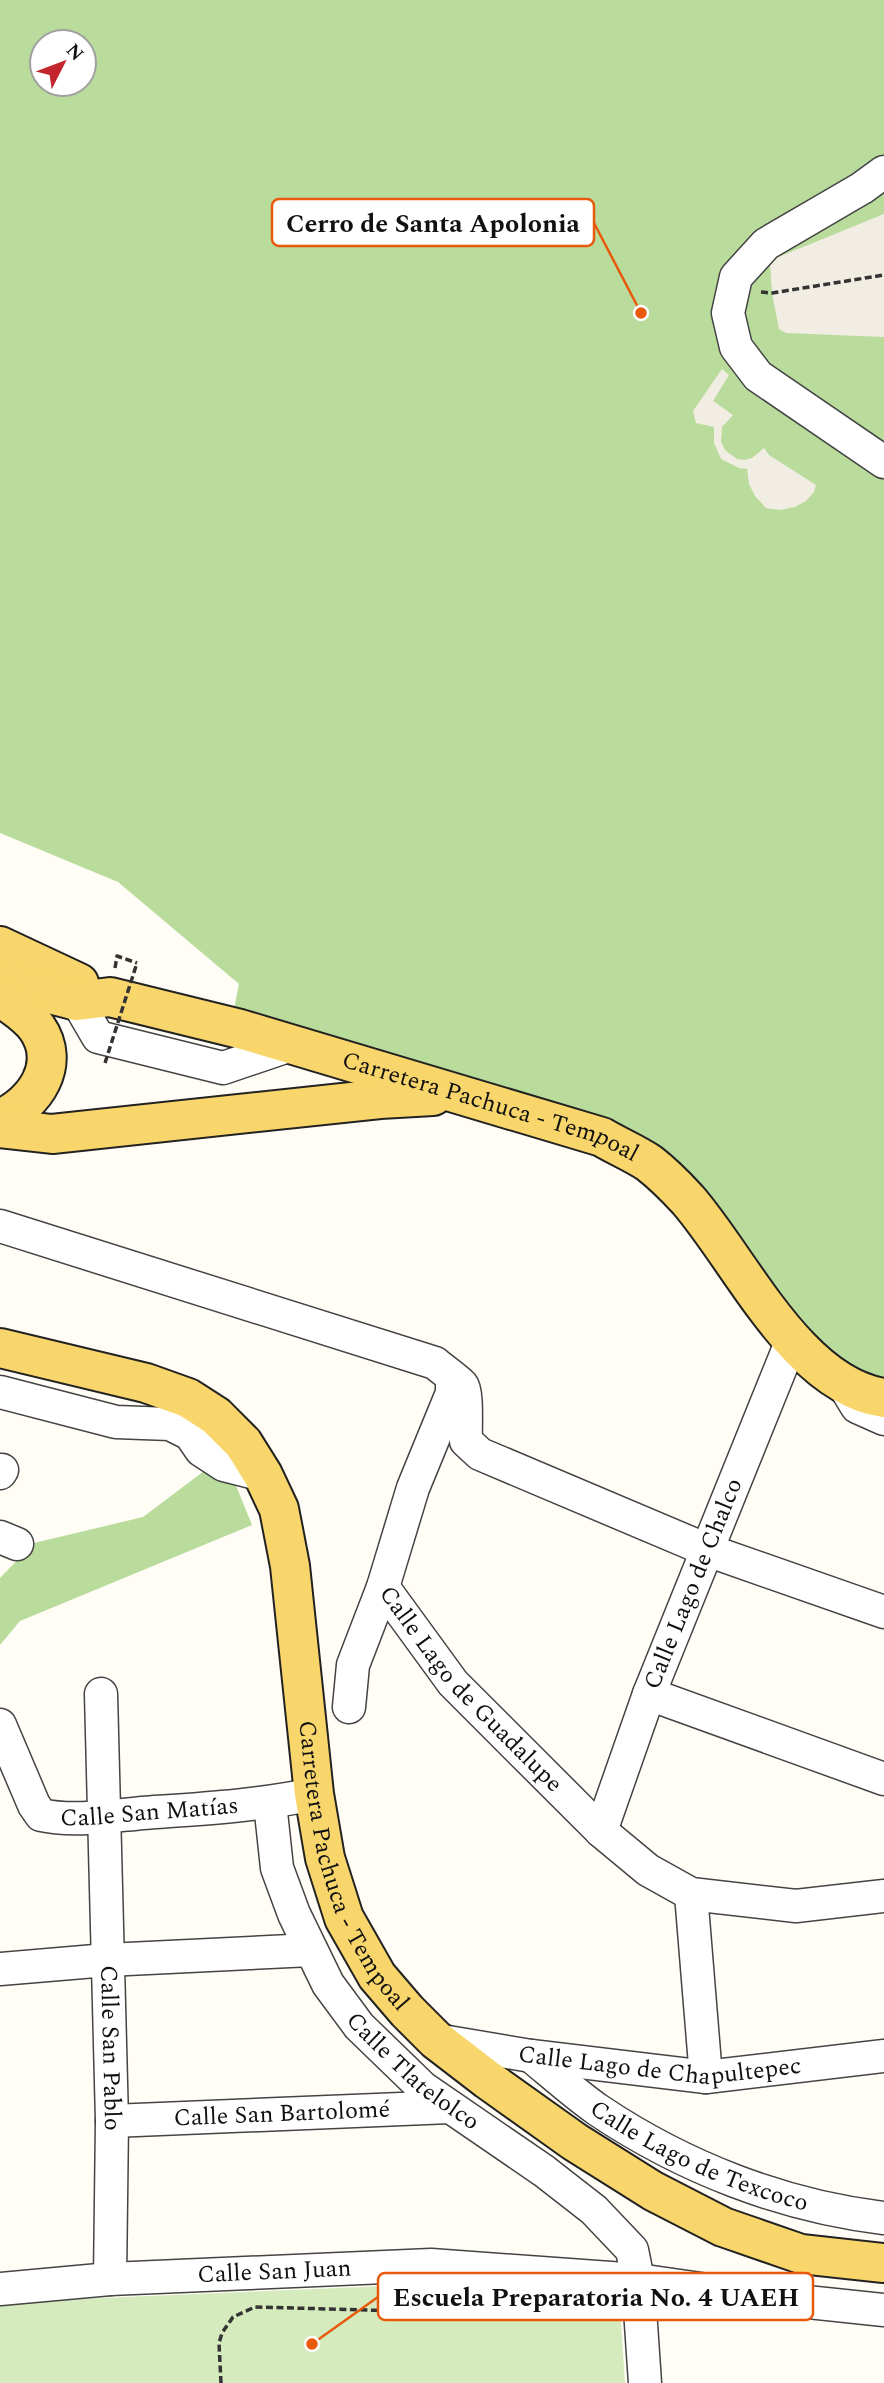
<svg xmlns="http://www.w3.org/2000/svg" width="884" height="2383" viewBox="0 0 884 2383" font-family="Spectral,serif">
  <style>
    .green { fill: #d5ebbd }
    .forest { fill: #b9dc9c; fill-rule: evenodd }
    .plaza { fill: #f1ede2 }
    .lines { fill: none; stroke-linecap: round; stroke-linejoin: round }
    .minor-casing { stroke: #444; stroke-width: 35 }
    .major-casing { stroke: #222; stroke-width: 42 }
    .path { stroke: #333; stroke-width: 3.5; stroke-dasharray: 7 3.5; stroke-linecap: butt }
    .minor { stroke: #fff; stroke-width: 32 }
    .major { stroke: #f9d66b; stroke-width: 38 }
    .path-bridge { stroke: #333; stroke-width: 3.5; stroke-dasharray: 7 3.5; stroke-linecap: butt }
    .labels { text-anchor: middle; dominant-baseline: central; stroke-width: 7; stroke-linejoin: round; paint-order: stroke }
    .street-label { font-size: 24px; fill: #111; stroke: #fff }
    .leader { fill: none; stroke: #e8590c; stroke-width: 2.5 }
    .callout-dot { fill: #e8590c; stroke: #fff; stroke-width: 2.5 }
    .callout { fill: #fff; stroke: #e8590c; stroke-width: 2.5 }
    .callout-label { font-size: 26px; text-anchor: middle; font-weight: bold; fill: #111 }
  </style>
  <rect width="100%" height="100%" fill="#fffdf5"/>
  <polygon class="green" points="434,2284 619,2292 625,2383 0,2383 0,2306 78,2299"/>
  <g class="forest">
    <path d="M0 0H884V1378L864 1375 802 1327 694 1191 234 1009 239 984 118 882 0 833ZM42 42H84V84H42Z"/>
    <polygon points="224,1456 252,1525 20,1621 0,1645 0,1578 34,1543 143,1517"/>
  </g>
  <g class="plaza">
    <polygon points="884,214 884,337 786,333 779,329 772,293 770,263 776,258"/>
    <polygon points="722,369 729,375 713,401 733,415 722,427 721,442 725,450 737,459 745,460 752,458 764,448 769,455 816,485 814,492 806,501 795,507 780,510 766,508 755,496 749,484 747,469 739,468 721,459 714,443 714,427 696,423 693,411"/>
  </g>
  <g class="lines">
    <g class="minor-casing">
      <g id="minor">
        <polyline points="884,172 862,188 766,244 736,277 728,313 736,347 758,376 884,462"/>
        <polyline points="77,1001 98,1037 223,1068 294,1044"/>
        <path d="M0 1226 435 1363C443 1370 454 1377 462 1385 468 1392 465 1429 466 1441L480 1454 707 1550 884 1612"/>
        <polyline points="843,1384 857,1407 884,1419"/>
        <polyline points="0,1392 116,1422 170,1424 190,1434 201,1450 224,1465 263,1475"/>
        <polyline points="0,1473 2,1470"/>
        <polyline points="0,1537 17,1544"/>
        <path id="s1" d="M383 1587 453 1683 601 1831 648 1870 691 1894 796 1906 884 1896"/>
        <path id="s2" d="M101 1694 112 2121 110 2279"/>
        <polyline points="649,1694 884,1779"/>
        <polyline points="349,1707 353,1665 383,1587 413,1488 452,1393 452,1378"/>
        <path id="s3" d="M0 1725 34 1805 41 1815C72 1822 110 1816 143 1813 200 1809 257 1806 314 1794"/>
        <path id="s4" d="M270 1803 277 1868 294 1914 328 1984 359 2026 423 2088 544 2171 594 2210 632 2250 638 2280 645 2383"/>
        <path id="s5" d="M601 1831 649 1694 792 1340"/>
        <polyline points="691,1894 706,2077"/>
        <polyline points="0,1969 107,1960 311,1950"/>
        <path id="s6" d="M436 2040 531 2056 706 2077 884 2056"/>
        <path id="s7" d="M531 2056C553 2074 575 2094 598 2110 683 2167 782 2206 884 2218"/>
        <path id="s8" d="M112 2121 450 2107"/>
        <path id="s9" d="M0 2289 110 2279 431 2265 638 2280 750 2296 884 2310"/>
      </g>
    </g>
    <g class="major-casing">
      <g id="major">
        <polyline points="0,946 79,983"/>
        <path id="s10" d="M0 981 77 1001 110 997 240 1029 602 1137C617 1146 634 1153 649 1163 662 1173 677 1188 688 1200 741 1261 797 1385 884 1398"/>
        <path d="M0 997C13 1006 28 1015 37 1028 62 1064 35 1104 0 1119"/>
        <polyline points="0,1128 52,1134 380,1099 433,1096"/>
        <path id="s11" d="M0 1348 146 1383 188 1398 216 1416 243 1443 263 1475 279 1509 290 1566 314 1794 325 1858 344 1918 377 1976 407 2011 436 2040 488 2080 575 2142 653 2191 723 2227 801 2254 884 2263"/>
      </g>
    </g>
    <g class="path">
      <polyline points="761,292 772,293 884,275"/>
      <polyline points="115,968 117,956 137,963"/>
      <polyline points="221,2383 219,2343 222,2333 233,2317 255,2307 403,2311"/>
    </g>
    <use href="#minor" class="minor"/>
    <use href="#major" class="major"/>
    <polyline class="path-bridge" points="105,1063 137,963"/>
  </g>
  <g class="labels">
    <g class="street-label">
      <text stroke="none"><textPath href="#s10" startOffset="509">Carretera Pachuca - Tempoal</textPath></text>
      <text stroke="none"><textPath href="#s5" startOffset="264">Calle Lago de Chalco</textPath></text>
      <text stroke="none"><textPath href="#s1" startOffset="135">Calle Lago de Guadalupe</textPath></text>
      <text stroke="none"><textPath href="#s3" startOffset="208">Calle San Matías</textPath></text>
      <text stroke="none"><textPath href="#s11" startOffset="710">Carretera Pachuca - Tempoal</textPath></text>
      <text stroke="none"><textPath href="#s2" startOffset="354">Calle San Pablo</textPath></text>
      <text stroke="none"><textPath href="#s6" startOffset="226">Calle Lago de Chapultepec</textPath></text>
      <text stroke="none"><textPath href="#s4" startOffset="315">Calle Tlatelolco</textPath></text>
      <text stroke="none"><textPath href="#s8" startOffset="170">Calle San Bartolomé</textPath></text>
      <text stroke="none"><textPath href="#s7" startOffset="198">Calle Lago de Texcoco</textPath></text>
      <text stroke="none"><textPath href="#s9" startOffset="275">Calle San Juan</textPath></text>
    </g>
  </g>
  <path class="leader" d="M641 313L594 223M312 2344L378 2297"/>
  <g class="callout-dot">
    <circle cx="641" cy="313" r="7"/>
    <circle cx="312" cy="2344" r="7"/>
  </g>
  <g class="callout">
    <rect x="272" y="199" width="322" height="47" rx="7"/>
    <rect x="378" y="2273" width="435" height="47" rx="7"/>
  </g>
  <g class="callout-label">
    <text x="433" y="232">Cerro de Santa Apolonia</text>
    <text x="596" y="2306">Escuela Preparatoria No. 4 UAEH</text>
  </g>
  <g transform="translate(63 63) rotate(48)"><circle r="33" fill="#ffffff" stroke="#a0a0a0" stroke-width="2"/>
  <path d="M0-5L12 26L0 18L-12 26Z" fill="#c4262e"/>
  <text y="-10" font-size="19" font-weight="bold" text-anchor="middle" fill="#111111">N</text>
  </g>
</svg>
